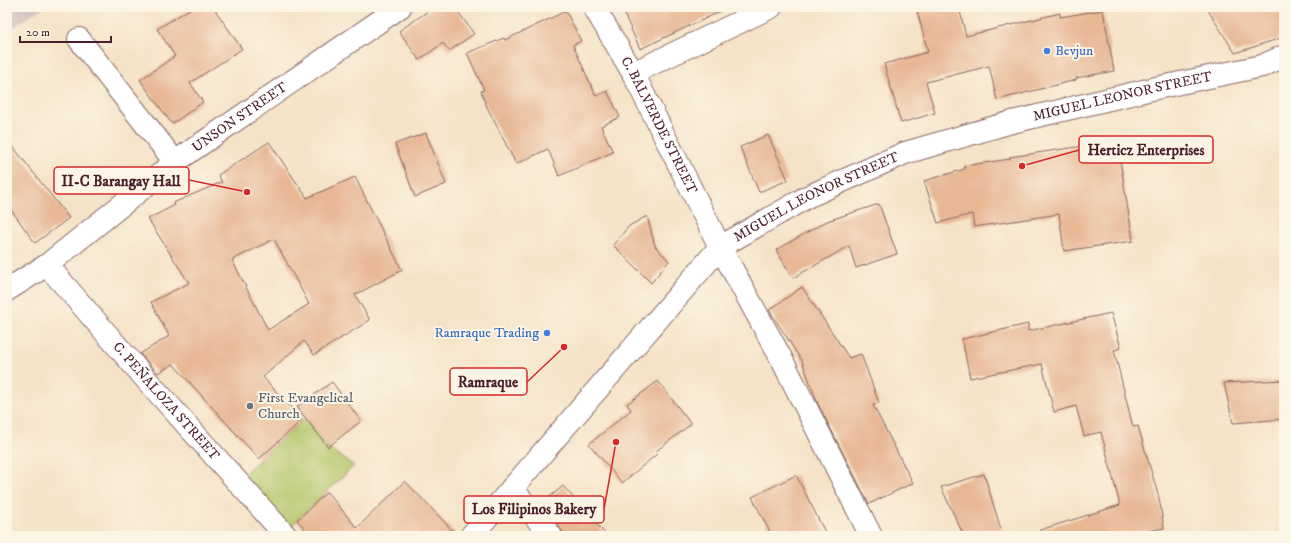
<svg xmlns="http://www.w3.org/2000/svg" width="1291" height="543" viewBox="0 0 1291 543" font-family="'IM FELL DW Pica',serif">
  <style>
    .industrial { fill: #d1bfbd }
    .grass { fill: #b3c467; stroke: #7e7249 }
    .building { fill: #e8b895; fill-rule: evenodd }
    .lines { fill: none; stroke-linecap: round; stroke-linejoin: round }
    .minor-casing { stroke: #866462; stroke-width: 24 }
    .minor { stroke: #fff; stroke-width: 22 }
    .shop-dot { fill: #3f7fe0; stroke: #fcf5e5; stroke-width: 1.5 }
    .worship-dot { fill: #6b7280; stroke: #fcf5e5; stroke-width: 1.5 }
    .labels { text-anchor: middle; dominant-baseline: central; stroke-width: 4; stroke-linejoin: round; paint-order: stroke }
    .shop-label { font-size: 14px; fill: #366cbe; stroke: #fcf5e5; text-anchor: start }
    .street-label { font-size: 14px; fill: #4a1f2b; stroke: #fcf5e5 }
    .worship-label { font-size: 14px; fill: #5b616d; stroke: #fcf5e5; text-anchor: start }
    .leader { fill: none; stroke: #d62828; stroke-width: 1.5 }
    .callout-dot { fill: #d62828; stroke: #fcf5e5; stroke-width: 1.5 }
    .callout { fill: #fcf5e5; stroke: #d62828; stroke-width: 1.5 }
    .callout-label { font-size: 15px; text-anchor: middle; font-weight: bold; fill: #4a1f2b }
  </style>
  <rect width="100%" height="100%" fill="#fcf5e5"/>
  <filter id="ink" filterUnits="userSpaceOnUse"><feTurbulence type="fractalNoise" baseFrequency=".025" numOctaves="2"/><feDisplacementMap in="SourceGraphic" scale="8" xChannelSelector="R" yChannelSelector="G"/><feConvolveMatrix kernelMatrix="1 2 1 2 8 2 1 2 1" color-interpolation-filters="sRGB"/></filter>
  <filter id="wash" filterUnits="userSpaceOnUse"><feTurbulence type="fractalNoise" baseFrequency=".012" numOctaves="4" result="noise"/><feDisplacementMap in="SourceGraphic" scale="16" xChannelSelector="R" yChannelSelector="G"/><feGaussianBlur stdDeviation="0.9" result="paint"/><feColorMatrix in="noise" values="0 0 0 0 0 0 0 0 0 0 0 0 0 0 0 0 0 1.4 0 .05"/><feComposite in="paint" operator="in"/></filter>
  <g filter="url(#wash)">
    <rect width="100%" height="100%" fill="#f5e3c8"/>
    <polygon class="industrial" points="7,7 45,7 34,13 7,32"/>
    <polygon class="grass" points="305,418 328,447 354,466 285,532 236,481"/>
    <g id="blocks">
      <g class="building">
        <polygon points="193,7 213,7 242,49 190,83 203,102 172,124 140,80 175,56 157,29"/>
        <polygon points="434,7 455,7 474,34 449,51 443,43 419,60 399,31"/>
        <polygon points="621,7 730,7 640,49"/>
        <polygon points="916,7 959,7 966,36 1060,13 1060,17 1103,10 1114,71 1076,78 1076,80 997,100 989,66 926,82 935,113 901,123 884,64 928,52"/>
        <polygon points="1206,7 1284,7 1284,37 1235,53"/>
        <polygon points="566,11 581,41 573,45 596,96 607,91 620,117 601,126 613,152 559,176 548,149 516,164 487,107 481,91 484,90 467,53 504,38 505,40"/>
        <polygon points="426,133 446,184 415,197 395,144"/>
        <polygon points="768,135 788,180 759,192 740,147"/>
        <polygon points="7,139 69,218 35,243 7,204"/>
        <polygon points="1117,141 1133,241 1064,251 1059,214 974,227 972,214 938,223 924,181 965,169 964,166 1010,159 1010,157"/>
        <path d="M269 142 307 198 355 177 402 270 355 295 370 320 314 355 304 341 263 377 302 420 259 459 173 364 158 373 140 354 169 336 151 302 189 283 148 219 175 205 173 203 222 182 218 175ZM274 239 309 304 268 330 232 260Z"/>
        <polygon points="879,204 897,254 856,268 849,246 793,278 776,250 827,221"/>
        <polygon points="647,216 655,246 669,261 651,283 613,245 629,226"/>
        <polygon points="802,287 849,358 861,354 879,403 873,405 913,483 869,504 818,404 802,361 769,310"/>
        <polygon points="1111,313 1121,348 1114,350 1133,427 1138,426 1159,498 1164,528 1117,536 1040,536 1040,530 1120,505 1101,432 1084,436 1076,406 1054,412 1042,364 970,378 962,339 1028,324 1028,331"/>
        <polygon points="1284,380 1284,419 1233,423 1224,383"/>
        <polygon points="658,381 691,424 655,452 657,454 622,483 589,444 631,410 627,404"/>
        <polygon points="332,382 361,421 328,447 297,407"/>
        <polygon points="984,474 1003,536 964,536 941,487"/>
        <polygon points="796,475 827,536 772,536 752,497"/>
        <polygon points="405,481 458,536 311,536 297,520 327,492 357,528"/>
        <polygon points="563,486 607,536 566,536 541,504"/>
      </g>
    </g>
  </g>
  <g filter="url(#ink)">
    <use href="#blocks" fill-opacity="0" stroke="#866462" stroke-width="1"/>
    <g class="lines">
      <g class="minor-casing">
        <g id="minor">
          <path id="s1" d="M594 7 633 73 720 247 781 358 871 536"/>
          <polyline points="79,39 175,162"/>
          <polyline points="633,73 771,7"/>
          <path id="s2" d="M47 265 144 377 286 536"/>
          <path id="s3" d="M7 290 47 265 175 162 400 7"/>
          <polyline points="512,488 551,536"/>
          <path id="s4" d="M471 536 720 247 807 197 905 153 1012 122 1156 88 1262 66 1284 56"/>
        </g>
      </g>
      <use href="#minor" class="minor"/>
    </g>
  </g>
  <g class="shop-dot">
    <circle cx="1047" cy="51" r="4"/>
    <circle cx="547" cy="333" r="4"/>
  </g>
  <circle class="worship-dot" cx="250" cy="406" r="4"/>
  <g class="labels">
    <g class="shop-label">
      <text x="1055" y="51">Bevjun</text>
      <text x="539" y="333" text-anchor="end">Ramraque Trading</text>
    </g>
    <g class="street-label">
      <text stroke="none"><textPath href="#s4" startOffset="814">MIGUEL LEONOR STREET</textPath></text>
      <text stroke="none"><textPath href="#s3" startOffset="290">UNSON STREET</textPath></text>
      <text stroke="none"><textPath href="#s1" startOffset="135">C. BALVERDE STREET</textPath></text>
      <text stroke="none"><textPath href="#s4" startOffset="490">MIGUEL LEONOR STREET</textPath></text>
      <text stroke="none"><textPath href="#s2" startOffset="181">C. PEÑALOZA STREET</textPath></text>
    </g>
    <g class="worship-label">
      <text x="258" y="398">First Evangelical<tspan x="258" dy="16">Church</tspan></text>
    </g>
  </g>
  <path class="leader" d="M1022 166L1079 150M247 192L189 180M564 347L527 382M616 442L604 509"/>
  <g class="callout-dot">
    <circle cx="1022" cy="166" r="4"/>
    <circle cx="247" cy="192" r="4"/>
    <circle cx="564" cy="347" r="4"/>
    <circle cx="616" cy="442" r="4"/>
  </g>
  <g class="callout">
    <rect x="1079" y="136" width="134" height="27" rx="4"/>
    <rect x="54" y="167" width="135" height="27" rx="4"/>
    <rect x="450" y="368" width="77" height="27" rx="4"/>
    <rect x="464" y="496" width="140" height="27" rx="4"/>
  </g>
  <g class="callout-label">
    <text x="1146" y="155">Herticz Enterprises</text>
    <text x="121" y="186">II-C Barangay Hall</text>
    <text x="488" y="387">Ramraque</text>
    <text x="534" y="514">Los Filipinos Bakery</text>
  </g>
  <rect width="1291" height="543" fill="none" stroke="#fcf5e5" stroke-width="24"/>
  <path d="M20 36v6h91v-6" fill="none" stroke="#4a1f2b" stroke-width="2"/>
  <text x="26" y="36" font-size="12" fill="#4a1f2b" stroke="#fcf5e5" stroke-width="3" paint-order="stroke">20 m</text>
</svg>
